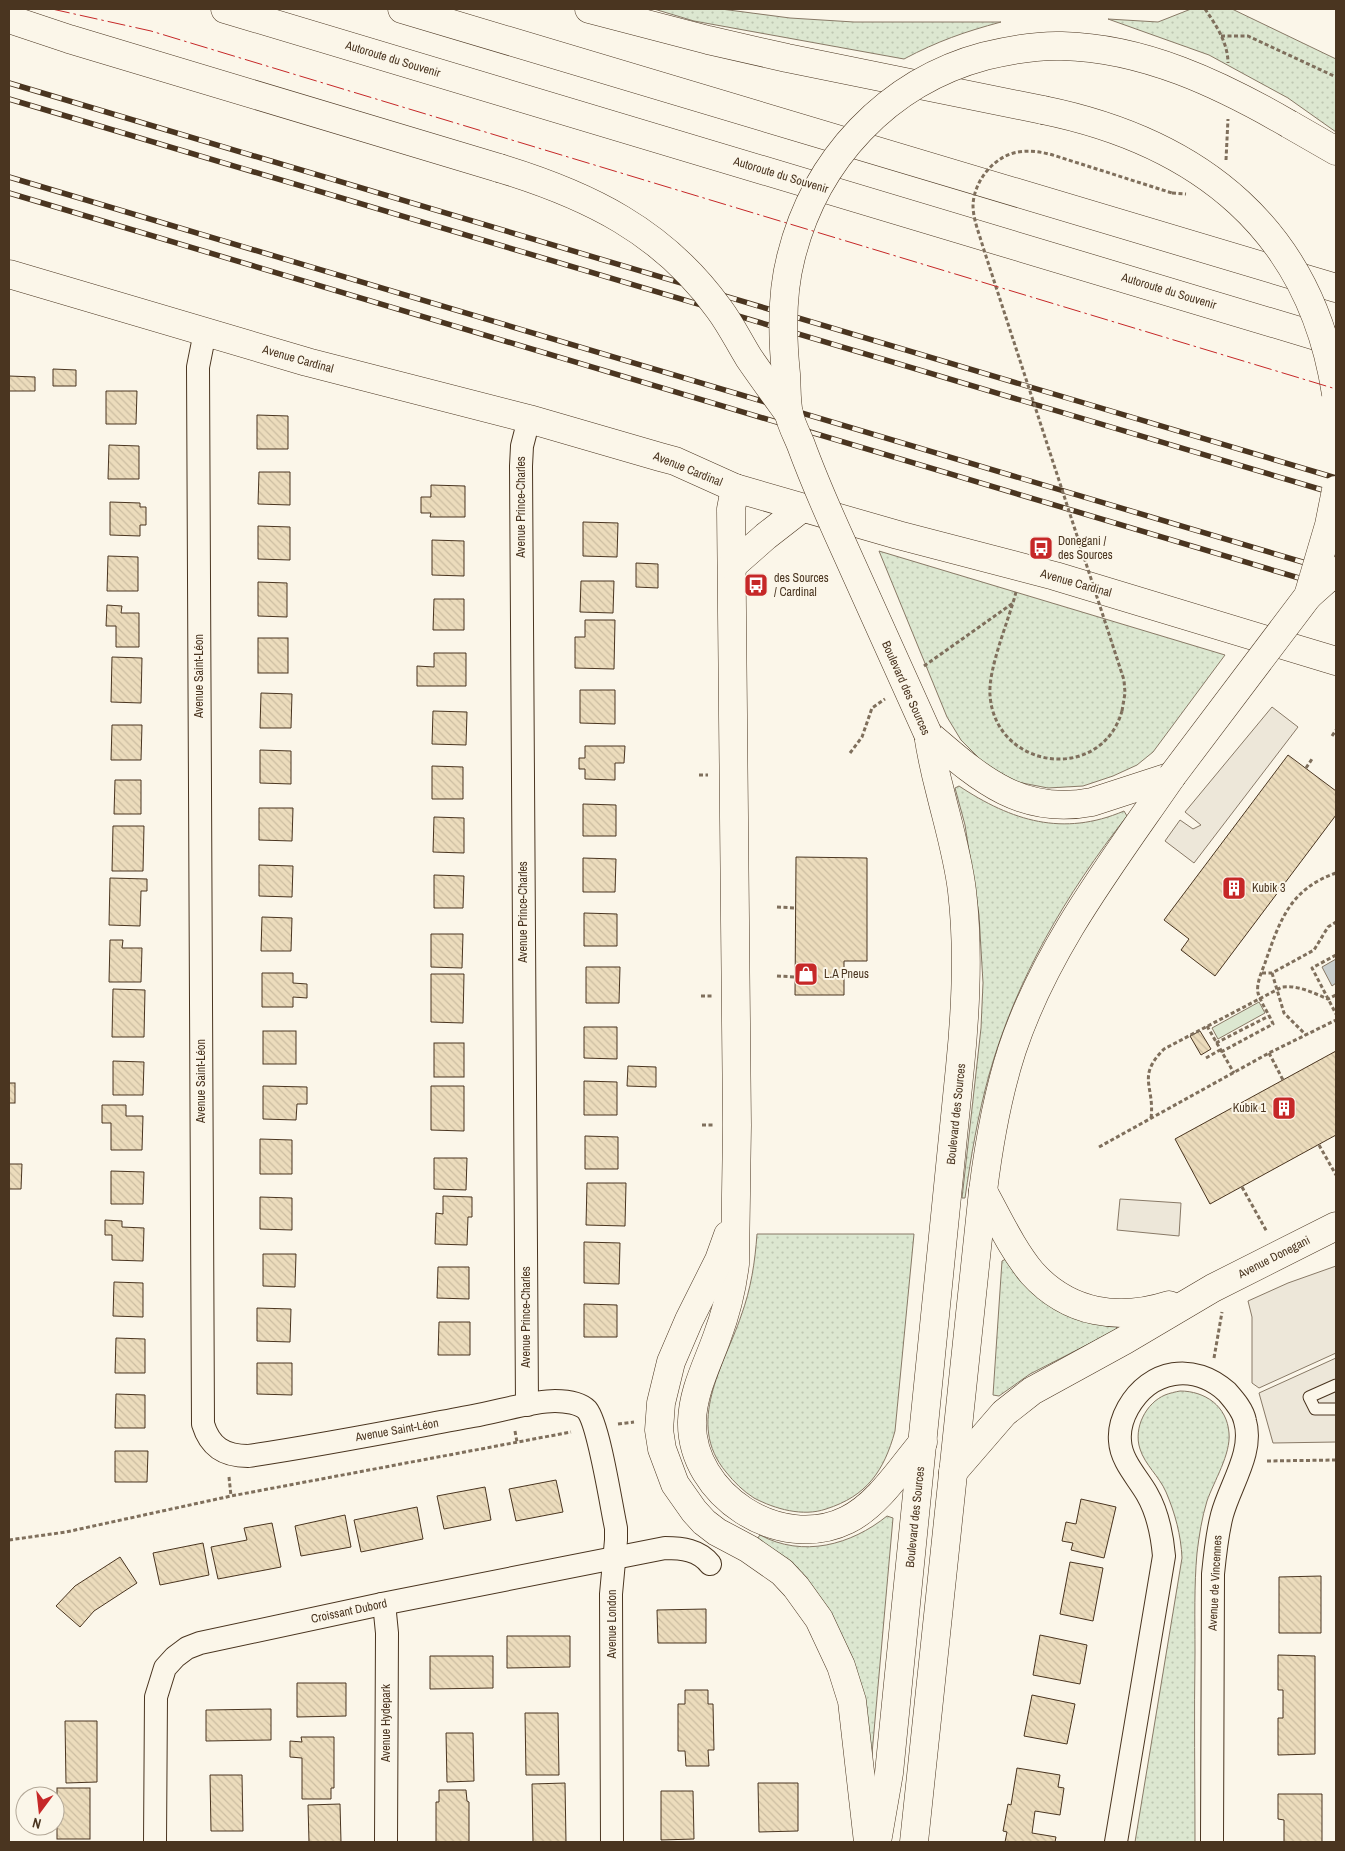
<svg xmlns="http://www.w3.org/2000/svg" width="1345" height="1851" viewBox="0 0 1345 1851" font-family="'Archivo Narrow',sans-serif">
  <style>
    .green { fill: url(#green-dots); stroke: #887966 }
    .pitch { fill: #dce7d0; stroke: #887966 }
    .parking { fill: #ede7d9; stroke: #887966 }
    .water { fill: #c9cecd; stroke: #887966 }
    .building { fill: url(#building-back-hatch); stroke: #4a3520 }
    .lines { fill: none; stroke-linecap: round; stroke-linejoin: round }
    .lane-casing { stroke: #4a3520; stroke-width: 13 }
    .street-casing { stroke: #4a3520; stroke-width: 24 }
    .secondary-casing { stroke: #4a3520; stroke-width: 29 }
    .highway-casing { stroke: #4a3520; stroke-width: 29 }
    .path { stroke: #7f6f5c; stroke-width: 3; stroke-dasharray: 4 2.5; stroke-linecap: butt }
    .lane { stroke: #fbf6e9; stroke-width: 11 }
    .street { stroke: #fbf6e9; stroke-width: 22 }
    .secondary { stroke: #fbf6e9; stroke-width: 28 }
    .highway { stroke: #fbf6e9; stroke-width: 28 }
    .rail-casing { stroke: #4a3520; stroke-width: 5.5 }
    .rail { stroke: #fbf6e9; stroke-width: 4; stroke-dasharray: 11; stroke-linecap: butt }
    .secondary-bridge-casing { stroke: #4a3520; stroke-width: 29; stroke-linecap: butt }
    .highway-bridge-casing { stroke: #4a3520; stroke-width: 29; stroke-linecap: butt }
    .path-bridge { stroke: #7f6f5c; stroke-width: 3; stroke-dasharray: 4 2.5; stroke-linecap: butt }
    .secondary-bridge { stroke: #fbf6e9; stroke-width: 28 }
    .highway-bridge { stroke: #fbf6e9; stroke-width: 28 }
    .power { stroke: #c62828; stroke-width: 1; stroke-dasharray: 18 4 2.5 4; stroke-linecap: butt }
    .labels { text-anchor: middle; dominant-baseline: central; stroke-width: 4; stroke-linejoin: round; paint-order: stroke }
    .street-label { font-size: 12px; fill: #4a3520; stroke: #fbf6e9 }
    .poi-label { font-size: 12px; fill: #4a3520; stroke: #fbf6e9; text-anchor: start }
  </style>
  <defs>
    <pattern id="green-dots" width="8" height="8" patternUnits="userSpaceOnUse" patternTransform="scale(1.25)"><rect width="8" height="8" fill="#dce7d0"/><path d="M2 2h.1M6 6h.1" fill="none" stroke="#bec7b2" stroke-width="1.8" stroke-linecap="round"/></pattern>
    <pattern id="building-back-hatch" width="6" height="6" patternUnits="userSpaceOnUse" patternTransform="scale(1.25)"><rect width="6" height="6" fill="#ecdcbc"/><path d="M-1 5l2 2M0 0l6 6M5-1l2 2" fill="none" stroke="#ccbda1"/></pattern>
  </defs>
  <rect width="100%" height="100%" fill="#fbf6e9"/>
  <g class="green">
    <path d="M654 9H721L790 18 854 22H1001C964 32 938 41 904 59L694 21Z"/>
    <polygon points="1191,9 1232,9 1336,59 1336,132 1288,98 1209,55 1108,19 1158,22"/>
    <polygon points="879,551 1225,655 1153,752 1137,765 1113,776 1083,786 1048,788 1017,782 986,765 961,740 947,717"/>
    <path d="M959 786C1012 821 1063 837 1124 811L1127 816C1066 894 1016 979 989 1075 978 1115 971 1156 965 1198H962L981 1028 983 983 979 915 965 825 955 788Z"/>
    <path d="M757 1234H914L895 1431C884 1471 867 1496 826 1509 803 1517 775 1509 754 1498 743 1491 734 1482 726 1472 685 1423 724 1366 741 1316 751 1289 755 1262 757 1234Z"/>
    <polygon points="1006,1259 1117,1326 1116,1330 1030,1374 999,1396 993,1395 1002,1261"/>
    <path d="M1180 1391C1205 1391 1227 1406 1229 1433 1231 1454 1214 1481 1207 1501 1202 1517 1199 1536 1197 1553 1194 1586 1195 1619 1195 1652 1194 1716 1195 1779 1195 1842H1135L1182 1558C1181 1535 1175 1513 1166 1492 1159 1476 1145 1465 1140 1449 1133 1428 1146 1403 1165 1395 1170 1393 1175 1392 1180 1391Z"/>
    <path d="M887 1516 893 1518 871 1765 863 1703 757 1539 760 1535C803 1558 851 1545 887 1516Z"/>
  </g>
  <polygon class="pitch" points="1259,1002 1265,1013 1218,1039 1212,1028"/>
  <g class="parking">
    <polygon points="1272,707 1298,727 1194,863 1165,841 1180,820 1193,829 1201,825 1185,812"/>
    <polygon points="1120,1199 1181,1203 1179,1236 1117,1230"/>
    <polygon points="1336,1266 1336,1353 1259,1388 1252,1383 1252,1317 1248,1301 1288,1283"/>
    <polygon points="1336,1358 1336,1442 1273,1443 1259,1393"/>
  </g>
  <polygon class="water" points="1336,959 1336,983 1332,986 1322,967"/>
  <g class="building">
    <polygon points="53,369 76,370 76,386 53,386"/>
    <polygon points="9,376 35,377 35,391 9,391"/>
    <polygon points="106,391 137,391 136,424 106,424"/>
    <polygon points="257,415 288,416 288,449 257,449"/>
    <polygon points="109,445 139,446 139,479 108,479"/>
    <polygon points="259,472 290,472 290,505 258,504"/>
    <polygon points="431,485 465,486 465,517 430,517 431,513 421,513 421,497 431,497"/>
    <polygon points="110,502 140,503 140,507 146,507 146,525 140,525 140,536 110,535"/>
    <polygon points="583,522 618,523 617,557 583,556"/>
    <polygon points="258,526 290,527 290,560 258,559"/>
    <polygon points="432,540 464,541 464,576 432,575"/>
    <polygon points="108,556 138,557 138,591 107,591"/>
    <polygon points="636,563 658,564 658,588 636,587"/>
    <polygon points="581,581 614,581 613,613 580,612"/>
    <polygon points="258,582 287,583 287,617 258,616"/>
    <polygon points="434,599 464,599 464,630 433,630"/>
    <polygon points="107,605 122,606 121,613 139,613 139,647 116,647 116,626 106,626"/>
    <polygon points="585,620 615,620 614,669 575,668 575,637 585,637"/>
    <rect x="258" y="638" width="30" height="35"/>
    <polygon points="434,653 466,653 466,686 417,686 417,666 434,667"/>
    <polygon points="112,657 142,658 141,703 111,702"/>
    <polygon points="580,690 615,690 615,724 580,723"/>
    <polygon points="261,693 292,694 291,728 260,728"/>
    <polygon points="433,711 467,712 466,745 432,744"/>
    <polygon points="112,725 142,725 141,760 111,760"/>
    <polygon points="585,746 625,746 624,763 615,763 615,780 585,779 585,769 579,769 579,758 585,758"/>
    <polygon points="260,750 291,751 291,784 260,783"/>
    <polygon points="1288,755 1336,791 1336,815 1215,976 1181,950 1189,939 1164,920"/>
    <polygon points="432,766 463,767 463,799 432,799"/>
    <polygon points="115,780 141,780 141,814 114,814"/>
    <polygon points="583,804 616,805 616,836 583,836"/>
    <polygon points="259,808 293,808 292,841 259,840"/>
    <polygon points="434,817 464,818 464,853 433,852"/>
    <polygon points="113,826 144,826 143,871 112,871"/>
    <polygon points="796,857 867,858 867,961 844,961 844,995 795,995"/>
    <polygon points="583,858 616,859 615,892 583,892"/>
    <polygon points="259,865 293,866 292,897 259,896"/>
    <polygon points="434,875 464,876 463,908 434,908"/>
    <polygon points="110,878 147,879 147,891 141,891 140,926 109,925"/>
    <polygon points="584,913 617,914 617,946 584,946"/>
    <polygon points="262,917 292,918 291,951 261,951"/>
    <polygon points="431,934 463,934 462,968 431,967"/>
    <polygon points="110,940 123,940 122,948 142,948 141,982 109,982"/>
    <polygon points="586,967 620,967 619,1003 586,1003"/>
    <polygon points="262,973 293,973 293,983 307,984 307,998 293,997 293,1007 262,1007"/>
    <polygon points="431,974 464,974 463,1023 431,1022"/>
    <polygon points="113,989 145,990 144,1037 112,1037"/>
    <polygon points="584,1027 617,1027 617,1059 584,1058"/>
    <rect x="263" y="1031" width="33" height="33"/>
    <polygon points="1200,1031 1211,1049 1201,1055 1190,1036"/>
    <rect x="434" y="1043" width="30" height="34"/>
    <polygon points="1336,1051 1336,1135 1210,1204 1175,1139"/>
    <polygon points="113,1061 144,1062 143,1095 113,1095"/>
    <polygon points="628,1066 656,1067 656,1087 627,1086"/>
    <polygon points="584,1081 617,1082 617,1115 584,1115"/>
    <rect x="9" y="1083" width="6" height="20"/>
    <polygon points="263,1086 307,1087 307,1104 297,1104 296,1120 263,1119"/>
    <polygon points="431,1086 464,1086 464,1131 431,1130"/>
    <polygon points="102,1105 126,1105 126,1116 143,1116 142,1150 111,1150 111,1123 102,1123"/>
    <polygon points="585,1136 618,1137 618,1169 585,1169"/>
    <polygon points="260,1139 292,1140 292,1174 260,1174"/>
    <polygon points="434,1158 467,1158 466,1190 434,1189"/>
    <polygon points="9,1164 22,1164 21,1189 9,1189"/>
    <polygon points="111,1171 144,1172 143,1204 111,1204"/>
    <polygon points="587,1183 626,1183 625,1226 586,1225"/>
    <polygon points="443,1196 472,1197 472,1217 468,1217 467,1245 435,1244 436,1213 443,1214"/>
    <polygon points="260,1197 292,1198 292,1230 260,1229"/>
    <polygon points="105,1220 122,1221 122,1227 144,1228 143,1261 112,1260 112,1235 105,1235"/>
    <polygon points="584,1242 620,1243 619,1284 584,1283"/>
    <polygon points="263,1254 296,1254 295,1287 263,1286"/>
    <polygon points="438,1267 469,1267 469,1299 437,1298"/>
    <polygon points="114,1282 143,1283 143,1317 113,1316"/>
    <polygon points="584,1304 617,1305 617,1337 584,1337"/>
    <polygon points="257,1308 291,1309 290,1342 257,1341"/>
    <polygon points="439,1322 470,1322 470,1355 438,1355"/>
    <polygon points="116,1338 145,1339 145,1373 115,1373"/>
    <polygon points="257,1363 292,1363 292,1395 257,1394"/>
    <polygon points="116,1394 145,1395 145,1428 115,1428"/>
    <polygon points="115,1451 148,1451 147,1482 115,1482"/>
    <polygon points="556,1480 563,1512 516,1521 509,1489"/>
    <polygon points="485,1487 491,1520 444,1529 437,1496"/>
    <polygon points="1081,1499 1116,1507 1104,1558 1071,1550 1073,1543 1062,1541 1066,1522 1076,1524"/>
    <polygon points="417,1507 423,1539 361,1552 354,1520"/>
    <polygon points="345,1515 351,1547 301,1556 295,1526"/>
    <polygon points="272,1523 281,1567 218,1579 211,1547 247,1540 244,1528"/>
    <polygon points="203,1543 209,1575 160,1585 153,1553"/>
    <polygon points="120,1557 137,1583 94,1611 80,1627 56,1606 75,1586"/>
    <polygon points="1070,1562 1103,1568 1093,1621 1060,1614"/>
    <polygon points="1321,1576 1321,1633 1279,1633 1279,1577"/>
    <polygon points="706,1609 706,1643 658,1643 657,1610"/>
    <polygon points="1040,1635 1087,1645 1080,1684 1033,1675"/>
    <polygon points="507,1636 570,1636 570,1667 507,1668"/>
    <polygon points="1278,1655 1315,1656 1315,1754 1278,1755 1278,1718 1283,1718 1283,1690 1278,1690"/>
    <polygon points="430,1656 493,1656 493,1688 430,1689"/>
    <polygon points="297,1683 346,1683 346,1716 297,1717"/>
    <polygon points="685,1690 708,1690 708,1704 713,1704 714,1750 708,1750 709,1766 686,1766 685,1751 678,1751 678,1704 685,1704"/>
    <polygon points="1032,1695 1075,1704 1067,1744 1024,1736"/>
    <polygon points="271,1709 271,1740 206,1741 206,1710"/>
    <polygon points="525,1713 558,1713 559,1775 526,1775"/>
    <polygon points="65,1721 97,1721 97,1782 66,1783"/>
    <polygon points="446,1733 473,1733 474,1781 447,1782"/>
    <polygon points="301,1737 334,1737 334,1788 331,1788 331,1799 302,1799 302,1758 290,1757 290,1741 302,1742"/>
    <polygon points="1017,1768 1060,1775 1058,1787 1064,1788 1060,1815 1035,1811 1032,1833 1056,1837 1055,1842 1005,1842 1007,1832 1003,1831 1008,1804 1011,1805"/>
    <polygon points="210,1775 242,1775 243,1831 211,1831"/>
    <polygon points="565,1783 566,1842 533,1842 532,1784"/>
    <polygon points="758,1783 798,1783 798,1831 759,1832"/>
    <rect x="57" y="1788" width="33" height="51"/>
    <polygon points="439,1790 466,1790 467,1801 469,1802 469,1842 436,1842 436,1802 439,1802"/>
    <polygon points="661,1791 693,1791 694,1839 661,1840"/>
    <polygon points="1278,1794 1322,1794 1322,1842 1284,1842 1284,1820 1278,1819"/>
    <polygon points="340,1804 341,1842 309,1842 308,1805"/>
  </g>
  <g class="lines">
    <g class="lane-casing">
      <polyline id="lane" points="1336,1385 1309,1397 1315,1409 1336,1409"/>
    </g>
    <g class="street-casing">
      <g id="street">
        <path d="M205 332 198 367 203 1424C210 1447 224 1456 248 1456 323 1445 398 1430 473 1416 497 1412 531 1401 555 1401 565 1401 580 1403 587 1410 599 1425 611 1505 616 1528V1540L611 1594 612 1842"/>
        <polyline points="527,1405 521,466 522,446 529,419"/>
        <polyline points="382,1604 385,1613 387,1633 386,1842"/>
        <path d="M155 1842 156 1697 165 1668 175 1657 187 1648 200 1643 382 1604 665 1548C682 1548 699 1550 710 1564"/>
        <path d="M1116 1842 1164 1556C1162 1534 1158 1513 1147 1494 1138 1478 1121 1461 1120 1441 1119 1430 1123 1417 1128 1408 1150 1369 1194 1362 1227 1392 1234 1400 1243 1410 1245 1421 1254 1452 1230 1485 1222 1515 1217 1534 1215 1554 1213 1574L1212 1842"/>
      </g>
    </g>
    <g class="secondary-casing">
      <g id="secondary">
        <polyline points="589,9 708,40 787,58 1043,110"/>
        <polyline points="1289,124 1336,151"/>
        <polyline points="9,274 307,362 529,419 660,457 675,461 735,488 898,535 1055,576 1336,661"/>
        <path d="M735 488 731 509 737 1125 735 1264C732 1289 726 1313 717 1337 707 1365 693 1391 692 1421 690 1495 780 1553 847 1520 878 1505 901 1468 923 1442"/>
        <polyline points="732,566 766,536 802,508"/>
        <path d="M928 734C978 777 1020 816 1092 802L1172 776"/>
        <path d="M983 1191C998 1218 1012 1249 1032 1273 1069 1314 1119 1321 1169 1305"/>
        <polyline points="728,1235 719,1260 689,1320 671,1362 661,1403 659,1430 662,1449 675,1484 694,1511 704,1522 717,1532 749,1549 782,1572 796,1587 819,1619 841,1666 852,1701 868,1842"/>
        <polyline points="953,1472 1004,1413 1032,1391 1125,1340 1213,1288 1336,1226"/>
        <path d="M877 1842 889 1773 960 1067C966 1008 969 950 962 891 958 857 948 824 940 791 935 772 931 753 928 734"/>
        <path d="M914 1842 983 1191C989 1143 997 1096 1012 1050 1046 948 1112 863 1172 776"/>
      </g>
    </g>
    <g class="highway-casing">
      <g id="highway">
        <polyline points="225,9 1336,342"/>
        <polyline points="402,9 1336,288"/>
        <polyline points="9,19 69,39 499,168"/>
      </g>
    </g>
    <g class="path">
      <path d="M1205 9C1216 25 1228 43 1228 63"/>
      <polyline points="1221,36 1248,36 1336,77"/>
      <polyline points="1226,160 1228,119"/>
      <polyline points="1172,193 1186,194"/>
      <path d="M1016 592C1009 620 988 668 990 695 995 770 1101 784 1122 711"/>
      <polyline points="924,666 1013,603"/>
      <polyline points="1332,736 1336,730"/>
      <polyline points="850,753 862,737 872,708 885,699"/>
      <polyline points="1306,768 1312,759"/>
      <polyline points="699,775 708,775"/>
      <polyline points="777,907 796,908"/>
      <polyline points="1336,955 1312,968 1336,1014"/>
      <polyline points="1262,973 1272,973 1314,950 1328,927 1336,922"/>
      <polyline points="1272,973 1284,1013 1306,1035"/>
      <polyline points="777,976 796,977"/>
      <polyline points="701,996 712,996"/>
      <polyline points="1207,1026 1234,1073"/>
      <polyline points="1216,1043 1269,1016"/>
      <path d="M1221 1052 1273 1024C1269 1014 1261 1003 1258 993 1256 984 1262 971 1265 963 1280 920 1290 889 1336 873"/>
      <polyline points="1269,1053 1283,1080"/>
      <polyline points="1206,1058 1220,1050"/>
      <path d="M1151 1118C1155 1086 1136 1077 1164 1049L1282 987C1299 985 1313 993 1328 999L1336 995"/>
      <polyline points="702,1125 713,1125"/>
      <polyline points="1319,1145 1336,1175"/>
      <polyline points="1099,1147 1269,1053 1336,1020"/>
      <polyline points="1242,1187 1267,1232"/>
      <polyline points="1214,1358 1222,1312"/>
      <polyline points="618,1424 634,1422"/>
      <polyline points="515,1431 517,1442"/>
      <polyline points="1267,1461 1336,1460"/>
      <polyline points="229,1477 231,1496"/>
      <polyline points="9,1540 66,1532 231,1496 571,1432"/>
    </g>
    <use href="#lane" class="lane"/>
    <use href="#street" class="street"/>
    <use href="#secondary" class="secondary"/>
    <use href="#highway" class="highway"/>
    <g class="rail-casing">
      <g id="rail">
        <polyline points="9,83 1336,478"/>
        <polyline points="9,99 1336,494"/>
        <polyline points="9,177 1336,572"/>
        <polyline points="9,193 1336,589"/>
      </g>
    </g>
    <use href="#rail" class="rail"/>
    <g class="secondary-bridge-casing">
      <g id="secondary-bridge">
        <path d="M1043 110C1200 142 1311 230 1336 394"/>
        <path d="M928 734C898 668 868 601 838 534 825 505 812 475 801 445 797 435 791 424 789 414 786 401 787 387 786 374 782 335 781 295 791 257 815 160 887 82 985 56 1010 50 1036 45 1062 46 1144 48 1220 84 1289 124"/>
        <polyline points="1172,776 1308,596 1329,525 1336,490"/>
      </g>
    </g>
    <g class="highway-bridge-casing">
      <g id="highway-bridge">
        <path d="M499 168C588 195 663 231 719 309 731 325 739 342 749 358 762 377 776 396 789 414"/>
        <polyline points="1308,596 1336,571"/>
      </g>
    </g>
    <path class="path-bridge" d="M1122 711 1125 693 1124 680 983 247C979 233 973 219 973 205 974 181 994 156 1018 152 1031 150 1043 152 1056 156L1172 193"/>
    <use href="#secondary-bridge" class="secondary-bridge"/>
    <use href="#highway-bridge" class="highway-bridge"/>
    <polyline class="power" points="52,9 151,31 1336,389"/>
  </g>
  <defs>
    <g id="bus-square" transform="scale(1.25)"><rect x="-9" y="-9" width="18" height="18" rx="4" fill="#c62828" stroke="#fbf6e9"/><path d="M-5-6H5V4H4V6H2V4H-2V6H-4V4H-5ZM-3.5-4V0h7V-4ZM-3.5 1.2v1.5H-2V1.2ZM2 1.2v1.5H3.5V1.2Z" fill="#fff"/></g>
    <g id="building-square" transform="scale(1.25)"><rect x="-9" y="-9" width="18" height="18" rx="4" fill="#c62828" stroke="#fbf6e9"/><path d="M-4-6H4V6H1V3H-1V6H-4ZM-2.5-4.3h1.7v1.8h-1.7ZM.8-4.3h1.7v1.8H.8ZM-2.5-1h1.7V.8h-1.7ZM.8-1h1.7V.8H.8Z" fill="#fff"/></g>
    <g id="shop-square" transform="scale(1.25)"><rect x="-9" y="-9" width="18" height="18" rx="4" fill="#c62828" stroke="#fbf6e9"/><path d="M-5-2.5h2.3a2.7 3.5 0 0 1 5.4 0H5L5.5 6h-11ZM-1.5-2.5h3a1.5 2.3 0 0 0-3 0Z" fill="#fff"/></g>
  </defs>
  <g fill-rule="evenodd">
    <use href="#bus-square" x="1041" y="548"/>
    <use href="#bus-square" x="756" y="585"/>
    <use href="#building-square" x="1234" y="888"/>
    <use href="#shop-square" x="806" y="974"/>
    <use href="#building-square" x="1284" y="1108"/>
  </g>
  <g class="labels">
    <g class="street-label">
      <text transform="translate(393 59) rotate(17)">Autoroute du Souvenir</text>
      <text transform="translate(781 175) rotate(17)">Autoroute du Souvenir</text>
      <text transform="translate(1169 291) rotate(17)">Autoroute du Souvenir</text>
      <text transform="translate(298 359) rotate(16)">Avenue Cardinal</text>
      <text transform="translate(688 469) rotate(22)">Avenue Cardinal</text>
      <text transform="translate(521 507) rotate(-90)">Avenue Prince-Charles</text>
      <text transform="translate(1076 583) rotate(16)">Avenue Cardinal</text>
      <text transform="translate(199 676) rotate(-90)">Avenue Saint-Léon</text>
      <text transform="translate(906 688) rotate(66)">Boulevard des Sources</text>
      <text transform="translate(523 912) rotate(-90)">Avenue Prince-Charles</text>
      <text transform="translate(201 1081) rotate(-90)">Avenue Saint-Léon</text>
      <text transform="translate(956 1114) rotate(-84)">Boulevard des Sources</text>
      <text transform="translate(1274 1257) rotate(-27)">Avenue Donegani</text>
      <text transform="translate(526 1317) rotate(-90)">Avenue Prince-Charles</text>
      <text transform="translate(397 1430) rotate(-10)">Avenue Saint-Léon</text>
      <text transform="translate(915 1517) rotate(-84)">Boulevard des Sources</text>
      <text transform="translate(1215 1583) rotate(-87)">Avenue de Vincennes</text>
      <text transform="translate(349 1611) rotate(-12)">Croissant Dubord</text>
      <text transform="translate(612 1624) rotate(-90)">Avenue London</text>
      <text transform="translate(386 1723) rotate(-90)">Avenue Hydepark</text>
    </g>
    <g class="poi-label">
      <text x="1058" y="541">Donegani /<tspan x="1058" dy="14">des Sources</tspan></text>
      <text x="774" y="578">des Sources<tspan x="774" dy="14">/ Cardinal</tspan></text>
      <text x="1252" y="888">Kubik 3</text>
      <text x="824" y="974">L.A Pneus</text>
      <text x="1266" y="1108" text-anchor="end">Kubik 1</text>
    </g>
  </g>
  <rect width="1345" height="1851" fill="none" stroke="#4a3520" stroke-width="20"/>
  <g transform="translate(40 1811) rotate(195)"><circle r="24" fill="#fbf6e9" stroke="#b4a999"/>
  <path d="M0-4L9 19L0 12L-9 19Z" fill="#c62828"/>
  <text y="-8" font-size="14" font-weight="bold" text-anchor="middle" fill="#4a3520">N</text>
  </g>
</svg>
